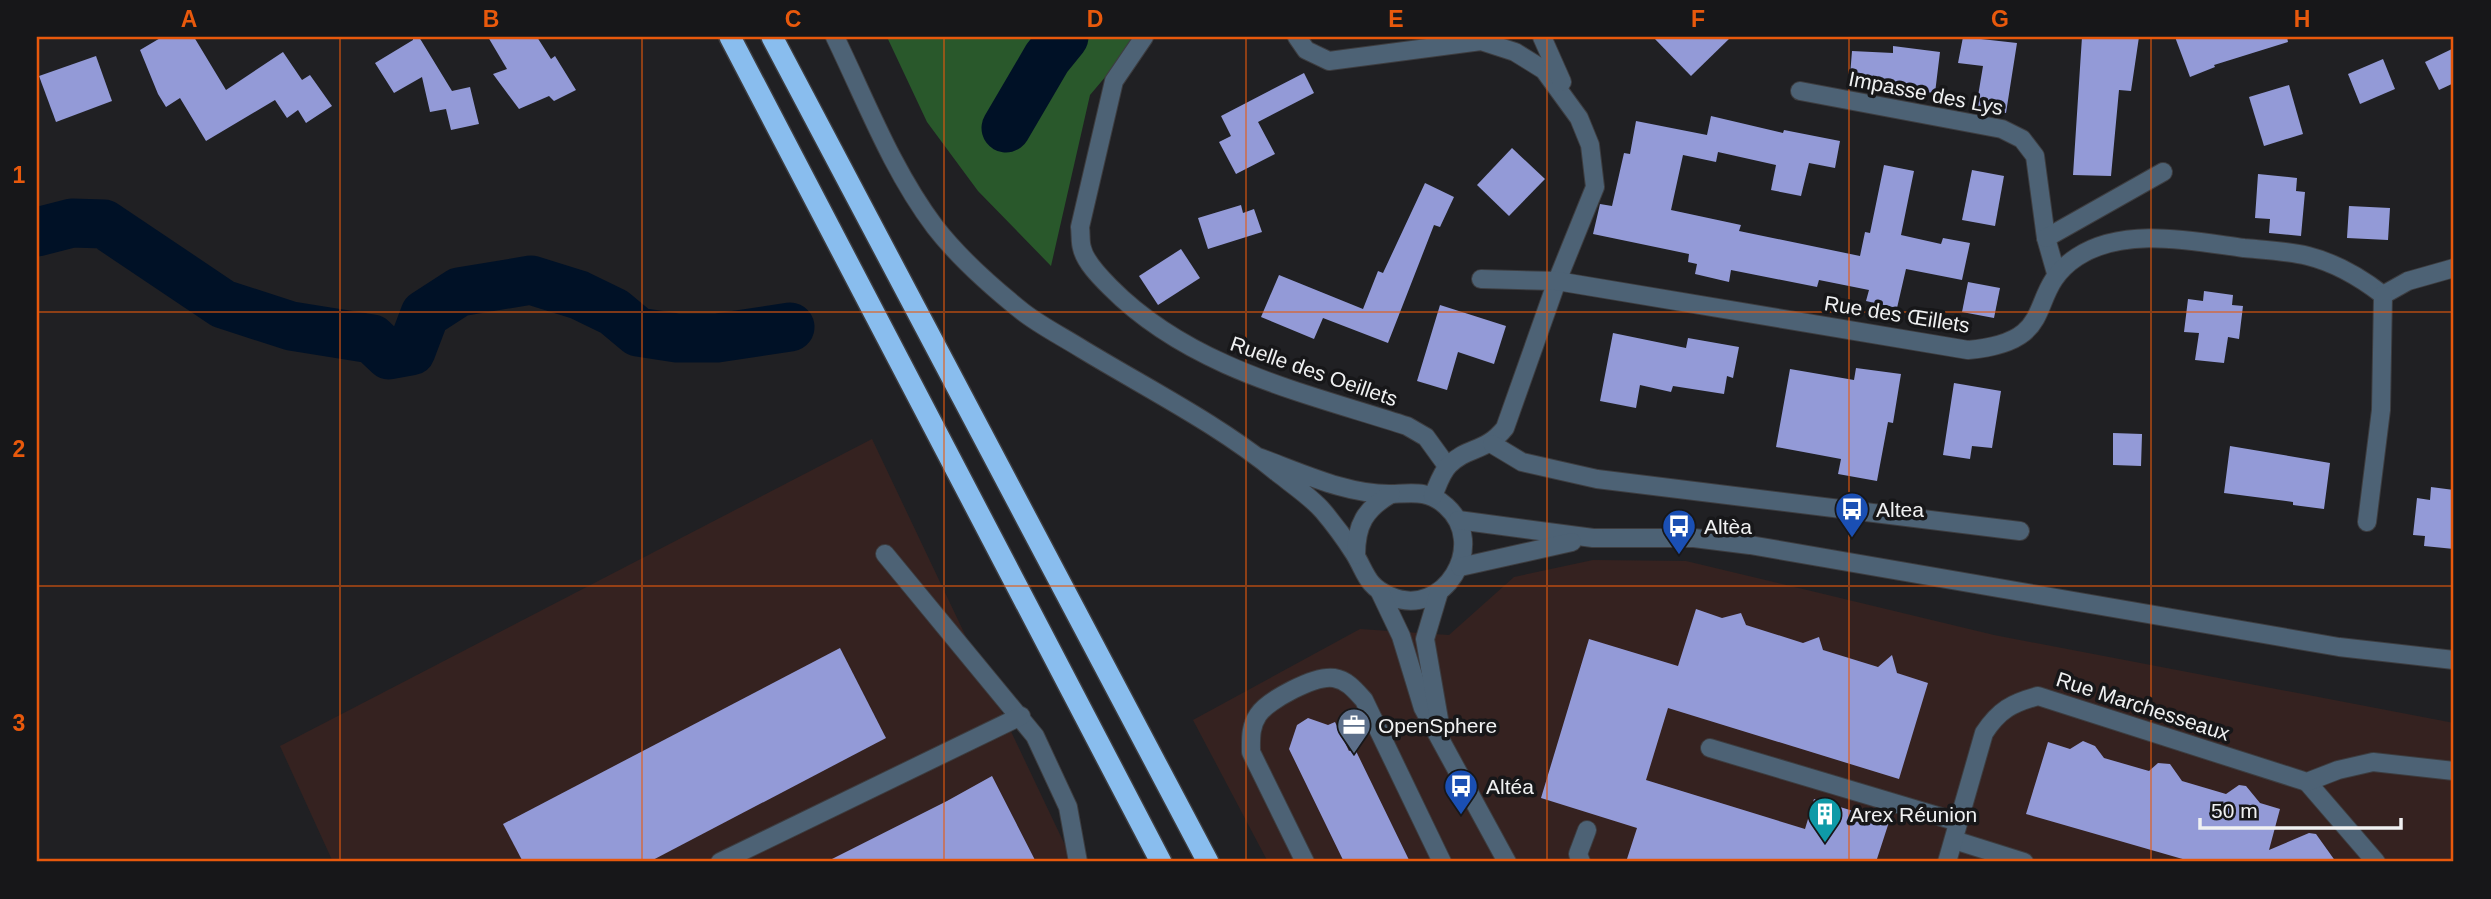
<svg xmlns="http://www.w3.org/2000/svg" width="2491" height="899" viewBox="0 0 2491 899" font-family="Arial,sans-serif">
  <style>
    .industrial { fill: #352220 }
    .forest { fill: #29582b }
    .lines { fill: none; stroke-linecap: round; stroke-linejoin: round }
    .river { stroke: #001126; stroke-width: 49 }
    .building { fill: #939ad7 }
    .minor-casing { stroke: #3d3d40; stroke-width: 20 }
    .highway-casing { stroke: #3d3d40; stroke-width: 24 }
    .minor { stroke: #4d6275; stroke-width: 18 }
    .highway { stroke: #89bdee; stroke-width: 21 }
    .grid { fill: none; stroke: #e8590c; stroke-width: 2; stroke-opacity: 0.55 }
    .labels { text-anchor: middle; dominant-baseline: central; stroke-width: 7; stroke-linejoin: round; paint-order: stroke }
    .street-label { font-size: 21px; fill: #f0f1f2; stroke: #171719 }
    .poi-label { font-size: 21px; fill: #f0f1f2; stroke: #171719; text-anchor: start }
    .neatline { fill: none; stroke: #e8590c; stroke-width: 2.5 }
    .grid-label { font-size: 23px; text-anchor: middle; font-weight: bold; fill: #e8590c }
  </style>
  <rect width="100%" height="100%" fill="#202023"/>
  <g class="industrial">
    <polygon points="872,439 1073,862 333,862 280,746"/>
    <polygon points="1593,560 1686,561 1994,635 2454,723 2454,862 1268,862 1193,720 1360,629 1449,635 1514,577"/>
  </g>
  <polygon class="forest" points="887,37 1139,37 1090,95 1051,266 978,191 927,122"/>
  <g class="lines">
    <g class="river">
      <polyline points="1006,128 1047,58 1064,37"/>
      <polyline points="37,232 72,223 104,224 223,304 291,326 372,339 389,355 411,351 425,314 459,292 531,280 579,295 614,312 638,332 677,338 717,338 790,327"/>
    </g>
  </g>
  <g class="building">
    <polygon points="162,37 194,37 226,90 283,52 302,80 310,75 332,106 306,123 298,110 287,118 275,100 206,141 180,98 166,107 158,94 140,50"/>
    <polygon points="413,37 419,37 452,91 470,87 479,124 451,130 446,109 430,112 422,77 394,93 375,63 413,40"/>
    <polygon points="488,37 537,37 551,59 555,56 576,90 554,101 549,96 519,109 493,74 507,69"/>
    <polygon points="1653,37 1731,37 1691,76"/>
    <polygon points="1963,37 2017,43 2006,113 1976,108 1983,66 1958,63"/>
    <polygon points="2082,37 2139,37 2131,91 2119,90 2111,176 2073,175"/>
    <polygon points="2175,37 2287,37 2288,42 2214,65 2215,67 2190,77"/>
    <polygon points="1893,46 1940,52 1935,93 1889,88 1890,79 1850,76 1852,51 1893,53"/>
    <polygon points="2454,48 2454,83 2439,90 2425,62"/>
    <polygon points="96,56 112,101 56,122 39,76"/>
    <polygon points="2383,59 2395,89 2360,104 2348,74"/>
    <polygon points="1304,73 1314,93 1258,122 1275,154 1236,174 1219,142 1231,136 1221,116"/>
    <polygon points="2289,85 2303,134 2264,146 2249,97"/>
    <polygon points="1711,116 1783,133 1784,130 1840,141 1835,168 1809,163 1801,196 1771,190 1776,165 1718,152 1716,162 1683,155 1671,210 1741,225 1739,231 1860,256 1865,232 1870,233 1884,165 1914,171 1901,235 1941,244 1943,238 1970,243 1962,280 1906,269 1897,308 1866,301 1869,290 1819,280 1817,287 1731,270 1729,282 1695,274 1697,264 1688,262 1689,254 1593,234 1600,204 1612,206 1624,153 1630,154 1636,121 1707,135"/>
    <polygon points="1512,148 1545,179 1509,216 1477,185"/>
    <polygon points="1972,170 2004,176 1995,226 1962,220"/>
    <polygon points="2258,174 2297,178 2296,191 2305,192 2301,236 2269,233 2270,219 2255,218"/>
    <polygon points="1425,183 1454,197 1440,227 1434,225 1388,343 1323,318 1314,339 1261,317 1279,275 1363,309 1378,271 1383,273"/>
    <polygon points="1241,205 1243,213 1254,209 1262,232 1208,249 1198,218"/>
    <polygon points="2349,206 2390,208 2388,240 2347,238"/>
    <polygon points="1181,249 1200,278 1158,305 1139,276"/>
    <polygon points="1968,282 2000,288 1994,318 1962,312"/>
    <polygon points="2204,291 2233,295 2232,305 2243,306 2239,339 2228,337 2224,363 2195,360 2199,333 2184,332 2188,299 2203,301"/>
    <polygon points="1440,305 1506,326 1494,364 1458,352 1447,390 1417,381"/>
    <polygon points="1613,333 1686,348 1688,338 1739,347 1733,378 1727,376 1724,394 1673,386 1671,392 1640,385 1636,408 1600,401"/>
    <polygon points="1856,368 1901,374 1893,423 1888,422 1877,481 1838,474 1841,459 1776,447 1790,369 1854,380"/>
    <polygon points="1954,383 2001,391 1992,448 1972,446 1970,459 1943,455"/>
    <polygon points="2113,433 2142,434 2141,466 2113,465"/>
    <polygon points="2230,446 2330,463 2324,509 2293,505 2293,502 2224,493"/>
    <polygon points="2431,487 2454,490 2454,549 2424,546 2425,536 2413,535 2417,498 2430,500"/>
    <polygon points="1696,609 1722,618 1741,613 1746,625 1803,643 1819,637 1823,650 1878,667 1892,655 1897,673 1928,683 1899,779 1668,708 1646,780 1805,829 1814,799 1889,822 1876,862 1626,862 1637,828 1541,798 1589,639 1678,666"/>
    <polygon points="840,648 886,738 649,862 523,862 503,824"/>
    <polygon points="1308,718 1328,725 1335,722 1349,751 1355,749 1410,862 1344,862 1289,749 1297,725"/>
    <polygon points="2083,741 2095,746 2104,758 2149,771 2158,763 2170,764 2182,781 2226,794 2239,785 2246,786 2260,803 2280,809 2269,850 2309,833 2316,834 2336,862 2193,862 2026,814 2048,742 2070,749"/>
    <polygon points="992,776 1036,862 826,862 947,801"/>
  </g>
  <g class="lines">
    <g class="minor-casing">
      <g id="minor">
        <path d="M835 37C866 101 892 170 935 227 959 258 993 288 1023 312 1041 326 1063 337 1082 349 1148 389 1220 425 1279 474 1293 485 1311 497 1323 511 1334 524 1345 539 1354 553 1366 572 1366 586 1390 596 1444 620 1489 544 1446 506 1429 490 1413 493 1392 494 1347 495 1300 472 1258 457"/>
        <path d="M1144 37 1114 81 1080 227C1081 234 1080 242 1082 248 1085 262 1100 277 1110 287 1190 368 1302 392 1407 426L1426 437 1447 466"/>
        <path d="M1297 37 1306 50 1329 61 1481 41 1515 52 1544 70 1579 118 1590 145 1595 187 1557 281 1505 428C1485 453 1468 446 1449 465 1441 473 1437 487 1433 496"/>
        <polyline points="1542,37 1562,82"/>
        <polyline points="1800,91 2002,129 2022,139 2035,156 2046,238 2056,273"/>
        <polyline points="2046,238 2163,172"/>
        <path d="M1481 279 1557 281 1968 350C2064 341 2022 293 2077 257 2124 226 2192 241 2244 248 2265 250 2288 251 2308 256 2336 263 2360 277 2383 295L2408 281 2454 268"/>
        <polyline points="1492,444 1522,462 1597,479 2020,531"/>
        <polyline points="1458,520 1593,538 1694,538 1750,545 2339,647 2454,660"/>
        <polyline points="2367,522 2381,410 2383,295"/>
        <polyline points="885,554 1035,736 1068,807 1078,862"/>
        <path d="M1356 555C1356 525 1365 509 1391 494"/>
        <polyline points="1460,567 1572,542"/>
        <polyline points="1380,592 1401,636 1423,708 1507,862"/>
        <polyline points="1439,592 1425,639 1440,725"/>
        <polyline points="1710,748 1958,822"/>
        <polyline points="2307,782 2376,862"/>
        <polyline points="1954,840 2024,862"/>
        <polyline points="720,862 1021,716"/>
        <path d="M1305 862 1251 752C1251 739 1250 727 1258 715 1268 700 1315 675 1334 678 1347 680 1355 690 1364 700L1442 862"/>
        <polyline points="1581,862 1578,854 1587,830"/>
        <path d="M1947 862 1984 733C1999 710 2012 703 2038 696L2307 782 2338 770 2373 762 2454 771"/>
      </g>
    </g>
    <g class="highway-casing">
      <g id="highway">
        <polyline points="730,37 1161,862"/>
        <polyline points="772,37 1208,862"/>
      </g>
    </g>
    <use href="#minor" class="minor"/>
    <use href="#highway" class="highway"/>
  </g>
  <path class="grid" d="M340 37V862M642 37V862M944 37V862M1246 37V862M1547 37V862M1849 37V862M2151 37V862M37 312H2454M37 586H2454"/>
  <defs>
    <g id="bus-pin" transform="scale(1.75)"><path d="M0 17L-7.5 6A9.5 9.5 0 1 1 7.5 6Z" fill="#1a4fb4" stroke="#171719"/><path d="M-5-6H5V4H4V6H2V4H-2V6H-4V4H-5ZM-3.5-4V0h7V-4ZM-3.5 1.2v1.5H-2V1.2ZM2 1.2v1.5H3.5V1.2Z" fill="#fff"/></g>
    <g id="office-pin" transform="scale(1.75)"><path d="M0 17L-7.5 6A9.5 9.5 0 1 1 7.5 6Z" fill="#5c6f8a" stroke="#171719"/><path d="M-6-3h4V-5.5h4V-3h4V5H-6ZM-1-4.5V-3h2v-1.5ZM-6 0V1H6V0Z" fill="#fff"/></g>
    <g id="building-pin" transform="scale(1.75)"><path d="M0 17L-7.5 6A9.5 9.5 0 1 1 7.5 6Z" fill="#0f9aa8" stroke="#171719"/><path d="M-4-6H4V6H1V3H-1V6H-4ZM-2.5-4.3h1.7v1.8h-1.7ZM.8-4.3h1.7v1.8H.8ZM-2.5-1h1.7V.8h-1.7ZM.8-1h1.7V.8H.8Z" fill="#fff"/></g>
  </defs>
  <g fill-rule="evenodd">
    <use href="#bus-pin" x="1852" y="509"/>
    <use href="#bus-pin" x="1679" y="526"/>
    <use href="#office-pin" x="1354" y="725"/>
    <use href="#bus-pin" x="1461" y="786"/>
    <use href="#building-pin" x="1825" y="814"/>
  </g>
  <g class="labels">
    <g class="street-label">
      <text transform="translate(1926 93) rotate(11)">Impasse des Lys</text>
      <text transform="translate(1897 314) rotate(9)">Rue des Œillets</text>
      <text transform="translate(1314 371) rotate(19)">Ruelle des Oeillets</text>
      <text transform="translate(2143 706) rotate(18)">Rue Marchesseaux</text>
    </g>
    <g class="poi-label">
      <text x="1876" y="509">Altea</text>
      <text x="1704" y="526">Altèa</text>
      <text x="1378" y="725">OpenSphere</text>
      <text x="1486" y="786">Altéa</text>
      <text x="1850" y="814">Arex Réunion</text>
    </g>
  </g>
  <rect width="2491" height="899" fill="none" stroke="#171719" stroke-width="77"/>
  <path d="M2200 818v10h201v-10" fill="none" stroke="#f0f1f2" stroke-width="3.5"/>
  <text x="2211" y="818" font-size="21" fill="#f0f1f2" stroke="#171719" stroke-width="5" paint-order="stroke">50 m</text>
  <rect x="38" y="38" width="2414" height="822" class="neatline"/>
  <g class="grid-label">
    <text x="189" y="27">A</text>
    <text x="491" y="27">B</text>
    <text x="793" y="27">C</text>
    <text x="1095" y="27">D</text>
    <text x="1396" y="27">E</text>
    <text x="1698" y="27">F</text>
    <text x="2000" y="27">G</text>
    <text x="2302" y="27">H</text>
    <text x="19" y="183">1</text>
    <text x="19" y="457">2</text>
    <text x="19" y="731">3</text>
  </g>
</svg>
